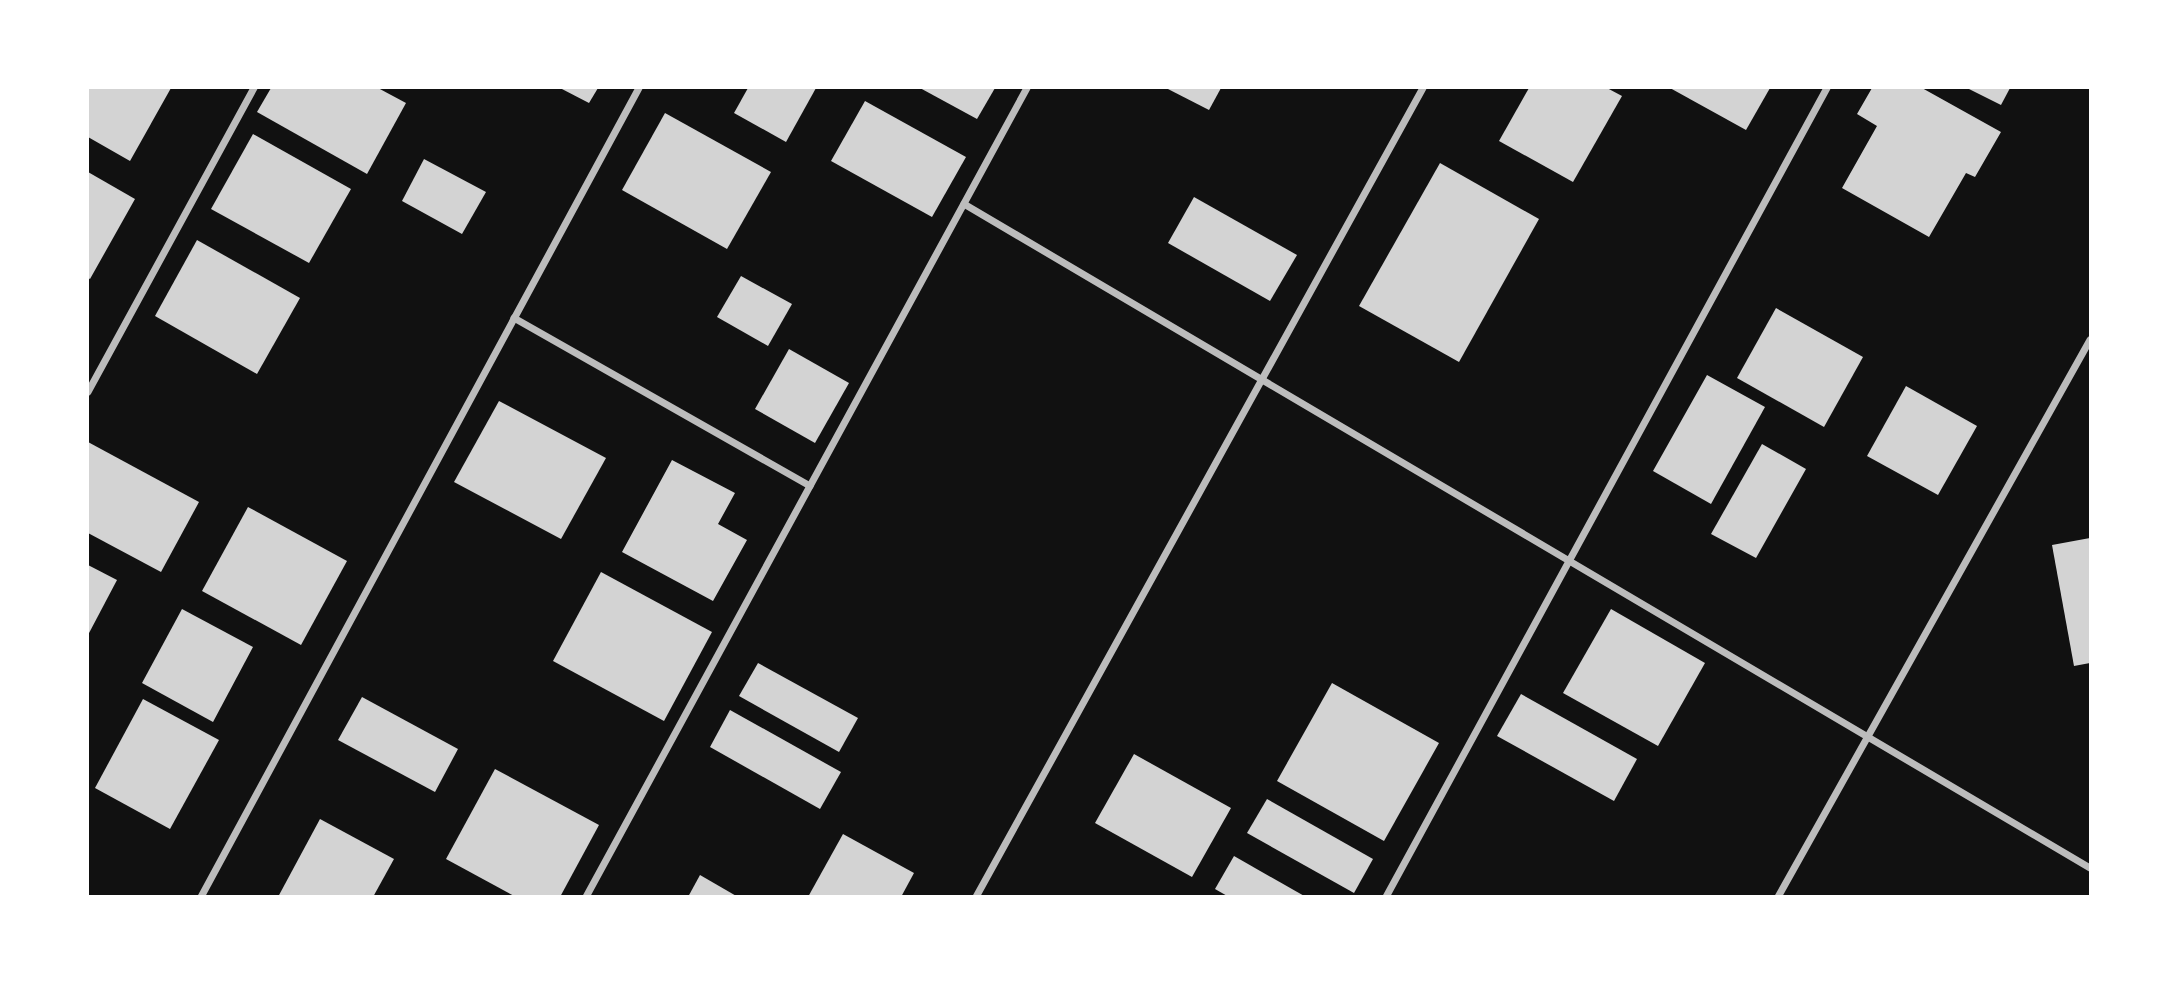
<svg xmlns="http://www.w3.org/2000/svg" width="2178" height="984" viewBox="0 0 2178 984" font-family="'Nunito Sans',sans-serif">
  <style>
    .building { fill: #d3d3d3 }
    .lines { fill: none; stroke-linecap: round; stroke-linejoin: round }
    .minor { stroke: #bcbcbc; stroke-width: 7 }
  </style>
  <rect width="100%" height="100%" fill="#111"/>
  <g class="building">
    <polygon points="88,88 171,88 130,161 88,137"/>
    <polygon points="271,88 378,88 406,103 367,174 257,112"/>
    <polygon points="560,88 598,88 589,103"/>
    <polygon points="748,88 816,88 786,142 734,113"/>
    <polygon points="920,88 995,88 977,119"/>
    <polygon points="1166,88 1221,88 1209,110"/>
    <polygon points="1529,88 1607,88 1622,96 1573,182 1499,141"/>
    <polygon points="1670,88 1770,88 1746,130"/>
    <polygon points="1872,88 1922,88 2001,132 1975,177 1966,173 1929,237 1842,188 1877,126 1857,114"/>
    <polygon points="1967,88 2010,88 2001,105"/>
    <polygon points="865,101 966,157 932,217 831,161"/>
    <polygon points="665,113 771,172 727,249 622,190"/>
    <polygon points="253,134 351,189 309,263 211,209"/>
    <polygon points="424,159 486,192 462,234 402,201"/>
    <polygon points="1440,163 1539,219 1459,362 1359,306"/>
    <polygon points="88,172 135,199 90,279 88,278"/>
    <polygon points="1194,197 1297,255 1270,301 1168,243"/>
    <polygon points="197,240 300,298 257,374 155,316"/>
    <polygon points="741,276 792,304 768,346 717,317"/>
    <polygon points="1776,308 1863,357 1824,427 1737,378"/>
    <polygon points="789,349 849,383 815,443 755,409"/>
    <polygon points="1707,375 1765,407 1711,504 1653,471"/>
    <polygon points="1906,386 1977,426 1938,495 1867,456"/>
    <polygon points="499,401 606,458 561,539 454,482"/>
    <polygon points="88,442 199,502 161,572 88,533"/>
    <polygon points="1762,444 1806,469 1756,558 1711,534"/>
    <polygon points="672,460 735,493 718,524 747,540 713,601 622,552"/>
    <polygon points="248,507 347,561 301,645 202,591"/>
    <polygon points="2090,538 2090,663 2074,666 2052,545"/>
    <polygon points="88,565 117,580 88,635"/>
    <polygon points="601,572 712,632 664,721 553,661"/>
    <polygon points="182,609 253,647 213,722 142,683"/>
    <polygon points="1611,609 1705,663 1658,746 1563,693"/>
    <polygon points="758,663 858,718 839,752 739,696"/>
    <polygon points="1332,683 1439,743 1384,841 1277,781"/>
    <polygon points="1521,694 1637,759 1614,801 1497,736"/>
    <polygon points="362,697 458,749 435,792 338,740"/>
    <polygon points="143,699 219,740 170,829 95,788"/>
    <polygon points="730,710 841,772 820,809 710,747"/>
    <polygon points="1134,754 1231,808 1192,877 1095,823"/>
    <polygon points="495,769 599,825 560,897 516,897 446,859"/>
    <polygon points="1267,799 1373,859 1354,893 1247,833"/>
    <polygon points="320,819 394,859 373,897 278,897"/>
    <polygon points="843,834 914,873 901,897 808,897"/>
    <polygon points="1234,856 1306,897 1229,897 1215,889"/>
    <polygon points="700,875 738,897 688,897"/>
  </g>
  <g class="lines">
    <g class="minor">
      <polyline points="964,204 2090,868"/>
      <polyline points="514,318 810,486"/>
      <polyline points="88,392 254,88"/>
      <polyline points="201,897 639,88"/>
      <polyline points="586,897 1027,88"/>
      <polyline points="976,897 1423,88"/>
      <polyline points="1386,897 1827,88"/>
      <polyline points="1778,897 2090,340"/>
    </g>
  </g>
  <rect width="2178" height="984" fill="none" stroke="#ffffff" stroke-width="178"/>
</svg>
